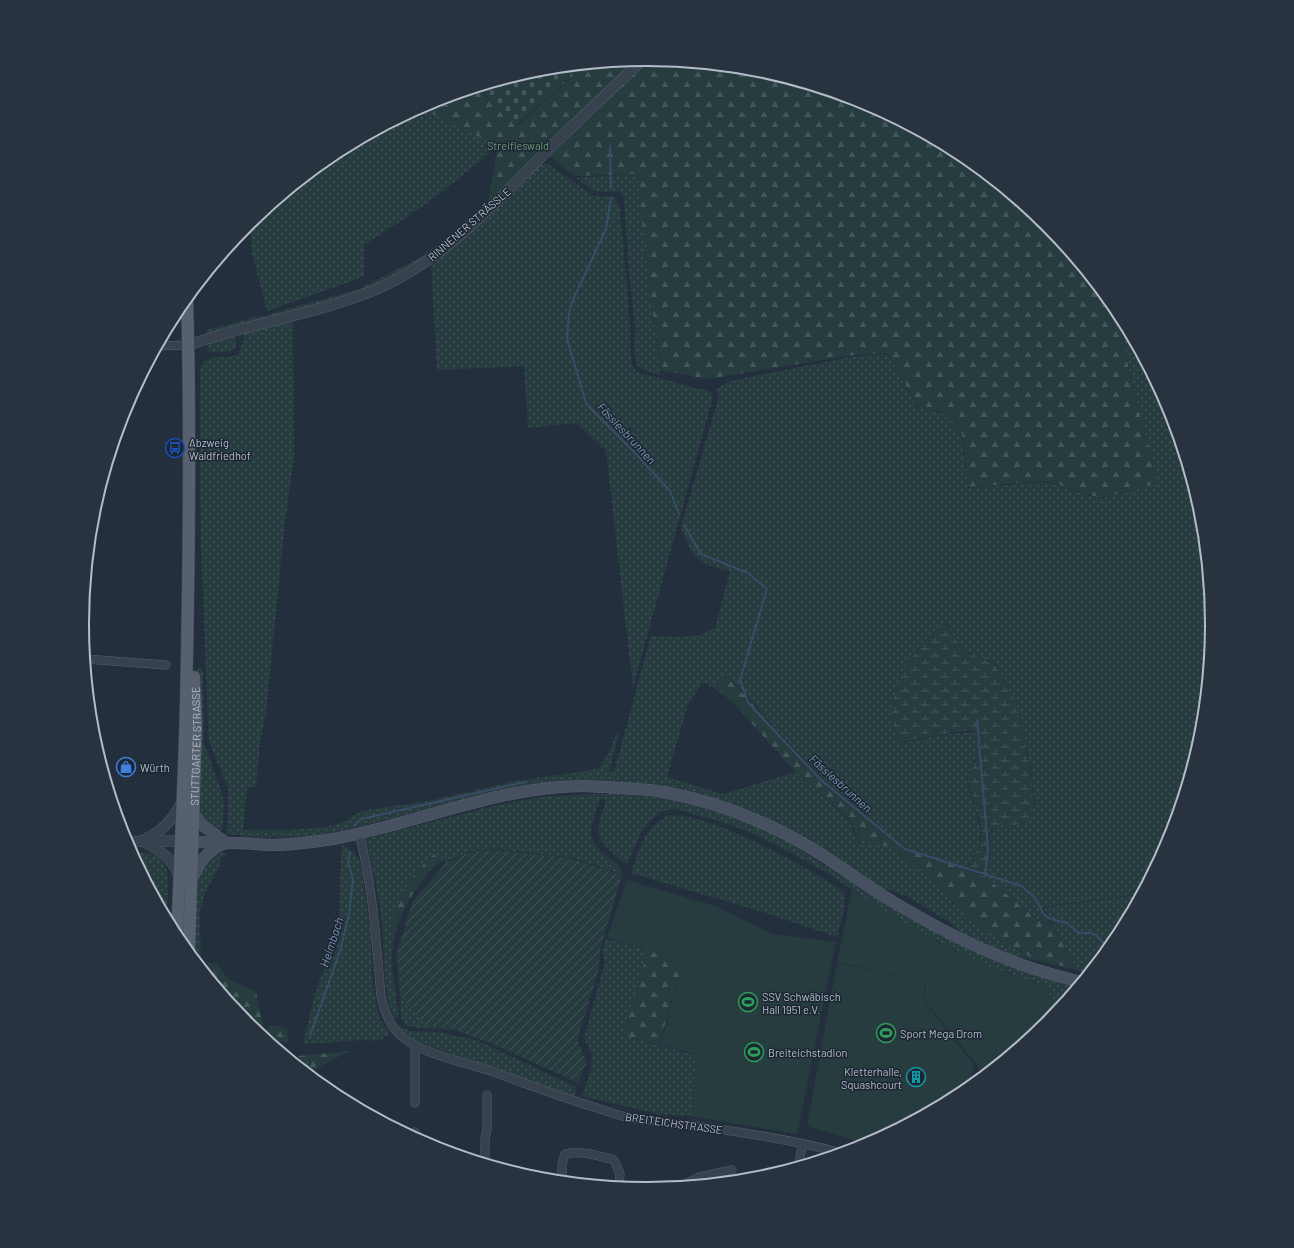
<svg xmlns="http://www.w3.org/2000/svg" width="1294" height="1248" viewBox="0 0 1294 1248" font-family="Barlow,sans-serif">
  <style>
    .grass { fill: url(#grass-dots) }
    .forest { fill: url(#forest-firs) }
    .wetland { fill: url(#wetland-marsh) }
    .cemetery { fill: url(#cemetery-stones) }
    .garden { fill: url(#garden-furrows) }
    .pitch { fill: #263c3f }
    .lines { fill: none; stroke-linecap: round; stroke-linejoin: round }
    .stream { stroke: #394c67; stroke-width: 2 }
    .minor-casing { stroke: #565f6c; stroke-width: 9 }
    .tertiary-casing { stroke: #565f6c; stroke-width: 11 }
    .secondary-casing { stroke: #565f6c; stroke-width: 12 }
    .primary-casing { stroke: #414a57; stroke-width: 13 }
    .minor { stroke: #38414e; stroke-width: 8 }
    .tertiary { stroke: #38414e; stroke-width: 10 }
    .secondary { stroke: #465061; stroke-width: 11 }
    .primary { stroke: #56606e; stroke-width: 12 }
    .labels { text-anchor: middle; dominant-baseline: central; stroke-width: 3; stroke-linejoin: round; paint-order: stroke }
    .park-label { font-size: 11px; fill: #6b9a76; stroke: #1d2633 }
    .street-label { font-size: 11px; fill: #b4bcc9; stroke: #1d2633 }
    .poi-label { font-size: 11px; fill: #b4bcc9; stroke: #1d2633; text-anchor: start }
    .water-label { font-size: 12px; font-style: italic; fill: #7c92b1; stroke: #1d2633 }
    .rim { fill: none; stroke: #b4bcc9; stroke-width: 2 }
  </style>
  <defs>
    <pattern id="grass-dots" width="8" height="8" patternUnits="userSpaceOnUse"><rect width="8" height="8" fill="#263c3f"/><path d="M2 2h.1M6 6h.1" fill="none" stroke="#435659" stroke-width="1.8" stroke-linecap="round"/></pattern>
    <pattern id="forest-firs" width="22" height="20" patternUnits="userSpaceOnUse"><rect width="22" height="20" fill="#263c3f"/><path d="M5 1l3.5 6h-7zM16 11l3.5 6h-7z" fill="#435659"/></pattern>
    <pattern id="wetland-marsh" width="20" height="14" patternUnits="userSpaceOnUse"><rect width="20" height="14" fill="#263c3f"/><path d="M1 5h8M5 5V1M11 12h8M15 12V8" fill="none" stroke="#435659"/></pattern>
    <pattern id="cemetery-stones" width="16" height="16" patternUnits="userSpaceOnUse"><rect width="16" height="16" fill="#263c3f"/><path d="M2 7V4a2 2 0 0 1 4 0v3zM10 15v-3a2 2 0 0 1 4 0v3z" fill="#435659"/></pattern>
    <pattern id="garden-furrows" width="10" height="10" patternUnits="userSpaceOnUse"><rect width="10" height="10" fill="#263c3f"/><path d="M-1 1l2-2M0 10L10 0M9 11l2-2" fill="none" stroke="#435659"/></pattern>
  </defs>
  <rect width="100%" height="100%" fill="#242f3e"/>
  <g class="grass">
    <polygon points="420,108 498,146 442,192 416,211 364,245 364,276 341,285 267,311 252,254 250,223 333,154"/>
    <polygon points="546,163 594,196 614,197 620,207 630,325 631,362 636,372 699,389 706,390 711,393 713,397 633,687 606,451 576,423 528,428 524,366 437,370 431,265 472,232 534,169 540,164"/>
    <polygon points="637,174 650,296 661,375 651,373 637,366 634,351 635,327 628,262 624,198 619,191 602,192 592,190 576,178"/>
    <polygon points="477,211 481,211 433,253 370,289 271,318 270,314 359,289 419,258 436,246"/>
    <path d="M1118 312 1169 408 1201 514 1212 624 1201 734 1184 792H1179L1173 826 1169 840 1140 894 1046 906 1039 920 988 878 991 856 990 835 994 826H1014L1027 822 1033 810 1035 804 1031 767 1017 704 996 664 962 649 946 623 923 642 902 672 891 706 894 732 901 743 948 734 973 732C985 746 973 765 966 779L981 831 979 845 966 868 908 849 886 832 825 779 799 755 739 687 724 675 715 689 703 682 688 704 667 777 723 794 796 772 850 822 858 843 888 846 933 881 966 918 1032 959 1006 955 967 938 948 921 908 897 887 889 885 891 804 840 649 785 479 797 340 831 309 836 265 838 226 834 228 815V788L209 741 208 726 201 542 200 468V368L206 359C218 356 226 359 238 354L242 345 244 332 293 322 294 458 285 521 266 712 260 742 256 787H247L243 830H292L333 826 344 822 361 811 428 801 516 781 598 769 608 754 616 734 619 732 609 771 614 772 651 636 678 637 700 635 715 628 730 571C696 564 693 558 681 527L719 396 717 389 729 381 855 356 887 354 918 408 942 413 961 434 968 488 1047 482 1100 499 1158 483 1131 378Z"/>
    <polygon points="264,315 265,320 206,336 207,330"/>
    <path d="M233 336C246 355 218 352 207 352L208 344Z"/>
    <path d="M200 667 203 670 204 743 222 793 224 805 222 830C207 829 201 818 199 805L197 674V670Z"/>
    <path d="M601 794C661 792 731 811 784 840 797 847 810 856 822 864 846 879 871 892 895 907 915 918 935 932 955 942 993 962 1036 976 1077 986L1058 1010 1046 986 991 967 960 953 903 922 852 890 828 873 793 854 752 833 718 821 676 809 663 811 651 820 640 834 627 865C619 858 601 845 599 835 597 824 603 810 606 800L600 799C597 808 590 827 591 836 592 845 605 854 611 860 617 864 621 868 622 874L569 857 495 849 470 851 446 862 440 861 434 854 417 871 402 893 390 929 394 938 391 961 398 1011V1016L394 1018C382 987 385 956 382 924 379 895 373 867 366 839L493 806 546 796Z"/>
    <path d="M669 815C698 816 725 828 751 840 783 856 815 872 845 893L844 909 837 937 766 913 631 873C640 847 644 828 669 815Z"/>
    <polygon points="342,845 354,852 361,865 370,932 373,984 379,1018 390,1033 379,1041 363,1040 305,1044 304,1039 315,993 326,963 337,939 339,926 340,875"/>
    <path d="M131 852C174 851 168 875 168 907L161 908Z"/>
    <path d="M221 853H226V857L222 856 220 865 205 893 200 912 201 966C199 965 197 963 197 962 194 955 197 885 199 876 202 865 211 855 221 853Z"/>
    <polygon points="1140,895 1117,938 1088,973 1079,971 1044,910 1046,907"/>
    <polygon points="606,939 648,950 623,1035 660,1046 696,1055 692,1114 689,1116 659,1114 582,1096 591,1069 592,1054 584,1038 605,962 602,951"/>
    <polygon points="400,997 425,1025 449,1028 456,1030 418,1028 409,1026 402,1021"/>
    <polygon points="396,1024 410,1031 437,1032 476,1040 576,1087 576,1092 574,1096 569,1096 417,1041 404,1034"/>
  </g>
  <g class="forest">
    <polygon points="649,59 757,70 863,102 961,154 1047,225 1117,311 1131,380 1158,483 1100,498 1047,481 968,487 962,434 942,412 919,408 887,353 854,355 707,379 661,370 650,296 637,174 575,176 546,154"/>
    <polygon points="636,60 488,203 498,146 420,108 431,102 479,87 491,103 508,114 518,125 586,65"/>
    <polygon points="724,675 738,688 798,755 885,832 908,850 965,869 987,878 1039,921 1043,911 1078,970 1033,959 967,918 933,881 889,846 859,843 851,821 789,765 733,702 715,689"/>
    <path d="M434 854 440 861C416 884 403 907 394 938L390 929 395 910 402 893 417 871Z"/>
    <polygon points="648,950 684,960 659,1045 623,1035"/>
    <polygon points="207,962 217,964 228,979 256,992 264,1029 275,1025 287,1028 288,1043 267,1039 247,1023 209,977"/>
    <polygon points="349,1051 314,1070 313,1077 301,1067 298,1056"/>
  </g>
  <path class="wetland" d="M946 623 962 650 995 664 1017 704 1030 767 1034 803 1033 810 1027 822 1013 826H994L989 835 991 856 988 877 966 868 980 845 982 831 967 779C974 764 986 745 973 730L948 733 901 742 894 732 891 706 902 672 923 643Z"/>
  <polygon class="cemetery" points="585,65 517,124 509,114 492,103 480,87 537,70"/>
  <polygon class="garden" points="495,850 569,858 622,875 600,950 599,969 577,1040 584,1056 586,1064 578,1083 502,1048 456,1030 449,1028 425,1025 400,997 397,953 412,902 446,863 470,852"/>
  <g class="pitch">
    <polygon points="627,880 715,906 772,934 836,942 797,1134 689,1116 692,1113 696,1054 660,1045 684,960 607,938"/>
    <path d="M852 890C897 918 942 947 991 967 1009 974 1028 980 1046 986L1058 1010 1046 1024 982 1077 980 1069 924 1000 926 982 837 962Z"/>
    <polygon points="837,963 925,982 923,1000 974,1065 969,1087 961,1094 867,1144 807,1126"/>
  </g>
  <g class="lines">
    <g class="stream">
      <polyline points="610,146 611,188"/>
      <polyline points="611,198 606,229 573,300 569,313 567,339 586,403 590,408 634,452 670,491 679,514"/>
      <polyline points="1163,396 1166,412 1174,423"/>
      <polyline points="684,525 701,554 748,573 767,589 740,680 748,702 752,707 821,780 905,849 1022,886 1035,898 1043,913 1048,918 1067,923 1079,933 1091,933 1097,936 1109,948"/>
      <polyline points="977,720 988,848 985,876"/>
      <polyline points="354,826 361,819 525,782"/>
      <polyline points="310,1036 340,951 349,915 353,879 348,863 350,852"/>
      <polyline points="307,1063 308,1073"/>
    </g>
    <g class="minor-casing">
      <g id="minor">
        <polyline points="158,346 189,345"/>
        <polyline points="85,659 166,665"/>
        <path d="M359 833C373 887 376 941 381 996 384 1011 389 1025 401 1036 420 1053 463 1062 488 1070 524 1083 560 1097 597 1108 606 1111 616 1115 626 1117 654 1123 682 1123 710 1128 754 1134 798 1141 841 1153"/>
        <polyline points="415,1045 415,1103"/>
        <polyline points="415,1138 415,1132"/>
        <polyline points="485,1163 485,1139 487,1130 487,1095"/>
        <polyline points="799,1166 801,1152 804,1144"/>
        <path d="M562 1181V1164L565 1154C581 1150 599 1156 614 1160L620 1174 619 1186"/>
        <polyline points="682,1186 699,1177 732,1170"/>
      </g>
    </g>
    <g class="tertiary-casing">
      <g id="tertiary">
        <path d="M189 345C250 323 317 314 377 289 442 261 491 207 539 159 573 125 608 93 642 60"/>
        <path d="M144 840C162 831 173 820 182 802"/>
        <path d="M144 842C161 851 171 857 179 876"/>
        <polyline points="126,843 142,841 187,841"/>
      </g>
    </g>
    <g class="secondary-casing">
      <g id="secondary">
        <polyline points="194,814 201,824 226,843"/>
        <polyline points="199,842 219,843"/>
        <path d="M192 879C198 864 208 850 223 844 233 841 259 845 271 845 292 845 313 842 333 839 416 824 496 787 582 786 590 786 598 787 606 787 625 789 644 788 663 792 716 801 765 821 811 848 837 864 861 882 887 898 926 922 969 945 1012 961 1034 970 1058 976 1081 982"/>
      </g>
    </g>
    <g class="primary-casing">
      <g id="primary">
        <path d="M177 938C180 860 184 782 186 703 189 568 191 433 187 298"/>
        <path id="s1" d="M189 952 196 724 194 677"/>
      </g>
    </g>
    <use href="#minor" class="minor"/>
    <use href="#tertiary" class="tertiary"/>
    <use href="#secondary" class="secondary"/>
    <use href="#primary" class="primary"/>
  </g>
  <defs>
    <g id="bus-ring" transform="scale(1)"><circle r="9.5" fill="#1d2633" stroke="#1a4fb4" stroke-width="1.5"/><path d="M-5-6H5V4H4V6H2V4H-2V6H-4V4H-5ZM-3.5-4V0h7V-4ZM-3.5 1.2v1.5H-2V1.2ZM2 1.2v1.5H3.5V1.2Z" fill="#1a4fb4"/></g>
    <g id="shop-ring" transform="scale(1)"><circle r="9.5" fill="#1d2633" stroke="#3f7fe0" stroke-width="1.5"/><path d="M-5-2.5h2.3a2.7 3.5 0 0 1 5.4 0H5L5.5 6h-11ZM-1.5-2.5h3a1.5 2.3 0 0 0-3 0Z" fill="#3f7fe0"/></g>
    <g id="stadium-ring" transform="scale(1)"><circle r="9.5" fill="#1d2633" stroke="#2e9e5b" stroke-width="1.5"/><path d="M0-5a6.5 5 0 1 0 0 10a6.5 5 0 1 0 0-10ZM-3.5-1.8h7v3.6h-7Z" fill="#2e9e5b"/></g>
    <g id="building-ring" transform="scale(1)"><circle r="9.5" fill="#1d2633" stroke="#0f9aa8" stroke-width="1.5"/><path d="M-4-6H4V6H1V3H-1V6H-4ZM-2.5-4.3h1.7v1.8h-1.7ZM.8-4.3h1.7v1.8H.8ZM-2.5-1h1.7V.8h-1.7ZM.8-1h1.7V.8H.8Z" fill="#0f9aa8"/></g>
  </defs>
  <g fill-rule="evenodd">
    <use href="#bus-ring" x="175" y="448"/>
    <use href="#shop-ring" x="126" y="767"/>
    <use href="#stadium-ring" x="748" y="1002"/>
    <use href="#stadium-ring" x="886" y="1033"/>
    <use href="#stadium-ring" x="754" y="1052"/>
    <use href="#building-ring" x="916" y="1077"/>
  </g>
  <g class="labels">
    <g class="park-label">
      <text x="518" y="145">Streifleswald</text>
    </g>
    <g class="street-label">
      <text transform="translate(469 224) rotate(-41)">RINNENER STRÄSSLE</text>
      <text stroke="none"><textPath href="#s1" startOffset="206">STUTTGARTER STRASSE</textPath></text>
      <text transform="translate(674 1123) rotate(8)">BREITEICHSTRASSE</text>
    </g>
    <g class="poi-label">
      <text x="189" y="442">Abzweig<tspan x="189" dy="13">Waldfriedhof</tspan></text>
      <text x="140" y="767">Würth</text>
      <text x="762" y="996">SSV Schwäbisch<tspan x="762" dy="13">Hall 1951 e.V.</tspan></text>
      <text x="900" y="1033">Sport Mega Drom</text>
      <text x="768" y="1052">Breiteichstadion</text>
      <text x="902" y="1071" text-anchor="end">Kletterhalle,<tspan x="902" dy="13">Squashcourt</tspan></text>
    </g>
    <g class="water-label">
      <text transform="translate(627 433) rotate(47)">Fässlesbrunnen</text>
      <text transform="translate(841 783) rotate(42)">Fässlesbrunnen</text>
      <text transform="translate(331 942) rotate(-72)">Heimbach</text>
    </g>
  </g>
  <path d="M0 0H1294V1248H0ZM89 624a558 558 0 1 1 1116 0a558 558 0 1 1-1116 0Z" fill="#29323f" fill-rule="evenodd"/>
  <path class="rim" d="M89 624a558 558 0 1 1 1116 0a558 558 0 1 1-1116 0Z"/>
</svg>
